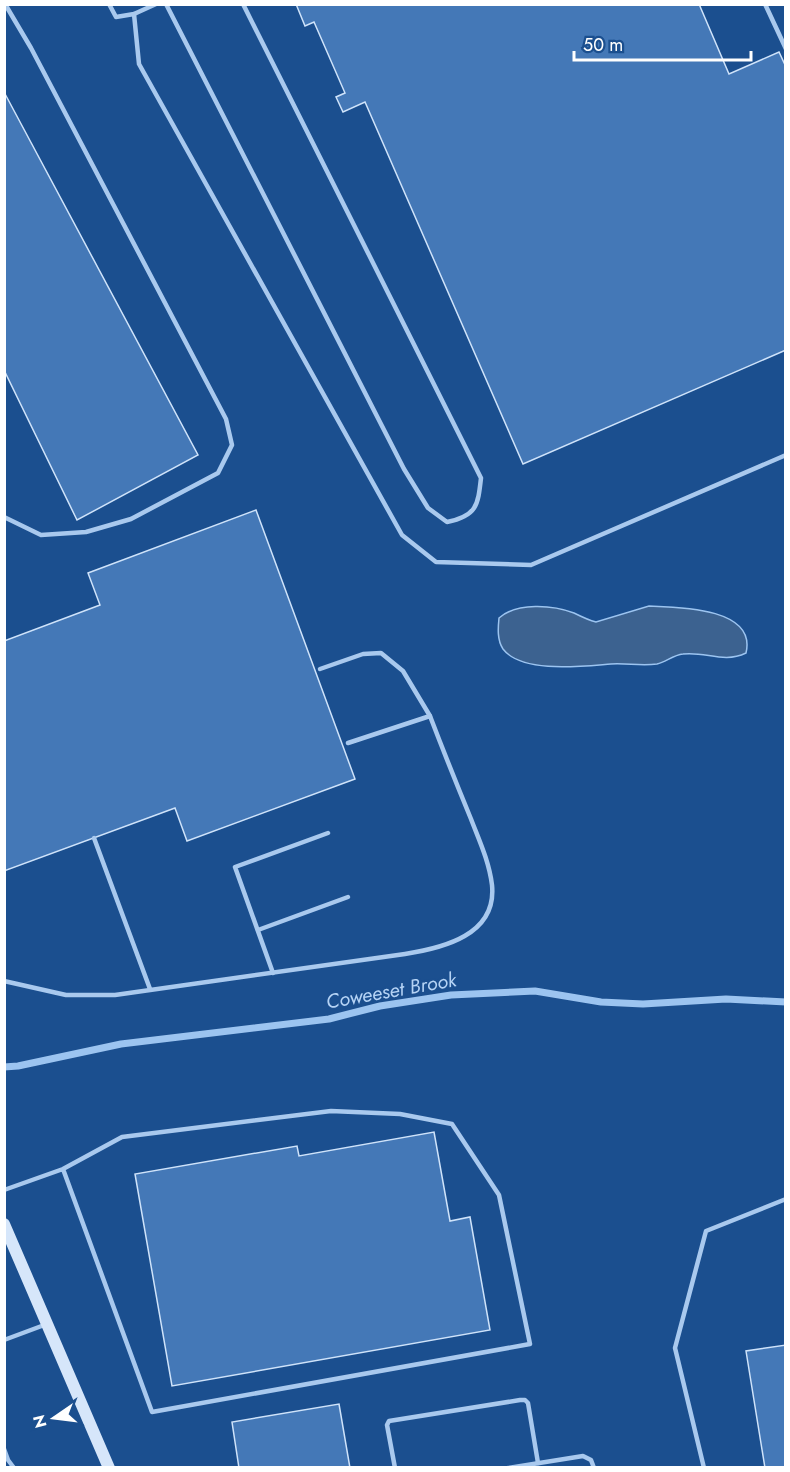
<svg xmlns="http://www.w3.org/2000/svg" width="790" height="1472" viewBox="0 0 790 1472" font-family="Jost,sans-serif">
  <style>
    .water { fill: #3c6290; stroke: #9cc4f0; stroke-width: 1.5 }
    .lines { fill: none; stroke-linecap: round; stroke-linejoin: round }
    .stream { stroke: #9cc4f0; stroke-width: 7 }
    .building { fill: #4478b7; stroke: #cfe3fa; stroke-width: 1.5 }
    .service { stroke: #a9c9ee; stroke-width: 4.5 }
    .secondary { stroke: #d6e6fa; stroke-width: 12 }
    .labels { text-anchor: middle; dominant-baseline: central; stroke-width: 4.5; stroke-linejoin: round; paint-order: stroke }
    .water-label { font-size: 20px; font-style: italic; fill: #b5d3f5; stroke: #1b4f8f }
  </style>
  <rect width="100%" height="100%" fill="#1b4f8f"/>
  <path class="water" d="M649 606C676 607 757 607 746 653 723 664 706 651 683 654 673 655 666 662 657 664 641 666 626 663 611 664 584 666 522 674 503 649 497 640 498 628 499 618 517 602 553 605 574 613 582 617 588 620 596 622Z"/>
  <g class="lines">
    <polyline class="stream" points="4,1067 18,1066 121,1044 329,1019 380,1006 451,995 535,991 601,1002 643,1004 726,999 786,1002"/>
  </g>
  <g class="building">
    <polygon points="296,4 699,4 729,74 779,52 786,67 786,350 523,464 365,102 343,112 336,97 345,93 314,22 305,26"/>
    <polygon points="4,92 198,455 77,520 4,370"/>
    <polygon points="256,510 355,779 187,841 175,808 4,871 4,641 100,605 88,573"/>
    <polygon points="434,1132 450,1221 470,1217 490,1330 172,1386 135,1174 297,1146 299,1156"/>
    <polygon points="786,1345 786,1468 765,1468 746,1351"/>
    <polygon points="339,1404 350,1468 239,1468 232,1422"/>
  </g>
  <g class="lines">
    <g class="service">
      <polyline points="109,4 116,17 134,14 156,4"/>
      <path d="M166 4 404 469 428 508 447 522C477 516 478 505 481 478L243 4"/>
      <polyline points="765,4 786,49"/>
      <polyline points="134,14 139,64 402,535 436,562 531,565 786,455"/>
      <polyline points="4,517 41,535 86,532 131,519 218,473 232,445 226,419 31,48 5,4"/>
      <polyline points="320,669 363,654 381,653 403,671 430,716"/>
      <polyline points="94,838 150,989"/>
      <polyline points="258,930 348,897"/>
      <polyline points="273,973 235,867 328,833"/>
      <path d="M4 981 66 995H115L405 954C443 948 497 935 492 885 489 861 479 840 471 819 457 785 443 750 430 716L348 743"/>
      <polyline points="4,1190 63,1169 122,1137 331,1111 400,1114 452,1124 499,1195 530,1344 152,1412 63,1169"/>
      <polyline points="4,1340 47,1324"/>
      <polyline points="4,1449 8,1460 14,1468"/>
      <polyline points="395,1468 387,1425 389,1421 520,1400 525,1400 528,1403 538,1463"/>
      <polyline points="508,1468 583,1456 591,1460 594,1468"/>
      <polyline points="704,1468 675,1348 706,1231 786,1199"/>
    </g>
    <polyline class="secondary" points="4,1224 109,1468"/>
  </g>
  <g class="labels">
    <g class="water-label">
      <text transform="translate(391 991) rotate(-10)">Coweeset Brook</text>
    </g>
  </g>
  <rect width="790" height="1472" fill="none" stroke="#ffffff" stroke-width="12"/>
  <g transform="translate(54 1418) rotate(256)" stroke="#1b4f8f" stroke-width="4.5" paint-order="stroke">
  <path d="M0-4.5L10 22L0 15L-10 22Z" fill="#ffffff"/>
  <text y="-9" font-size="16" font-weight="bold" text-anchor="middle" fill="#ffffff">N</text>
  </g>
  <path d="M574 51v9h177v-9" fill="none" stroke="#ffffff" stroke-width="3"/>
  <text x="583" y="51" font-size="18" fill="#ffffff" stroke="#1b4f8f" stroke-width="4.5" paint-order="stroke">50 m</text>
</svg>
